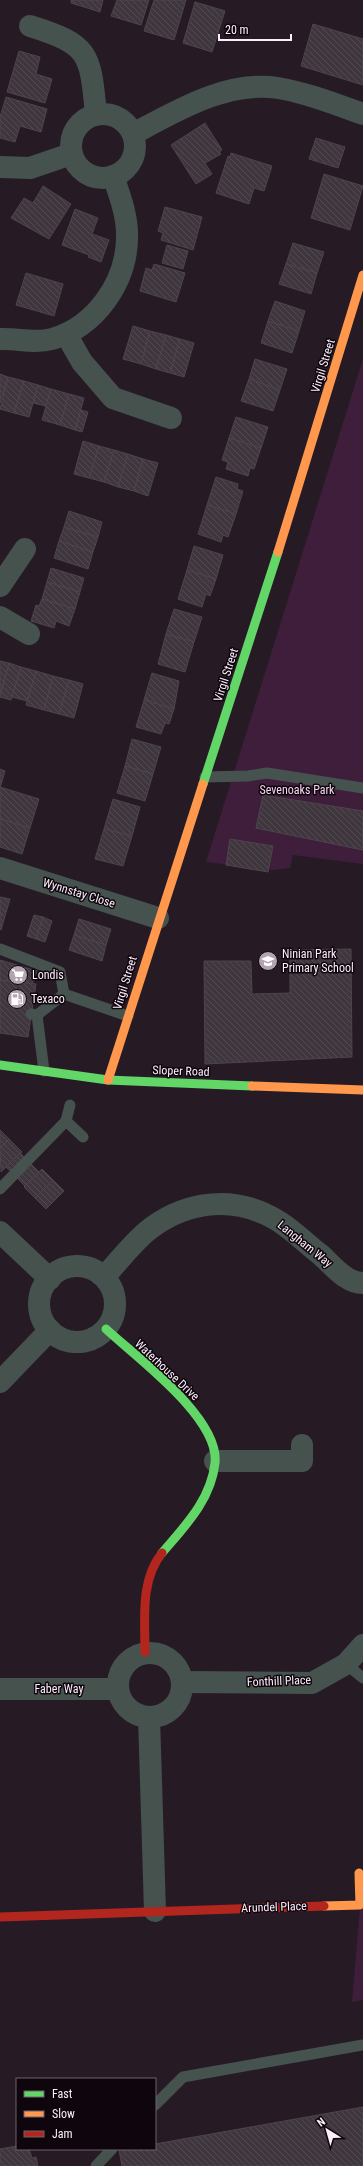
<svg xmlns="http://www.w3.org/2000/svg" width="363" height="2166" viewBox="0 0 363 2166" font-family="'Roboto Condensed',sans-serif">
  <style>
    .park { fill: #3f1e3c }
    .building { fill: url(#building-back-hatch); stroke: #4e444d }
    .lines { fill: none; stroke-linecap: round; stroke-linejoin: round }
    .lane { stroke: #46524e; stroke-width: 11 }
    .street { stroke: #46524e; stroke-width: 22 }
    .fast { stroke: #63d668; stroke-width: 9 }
    .slow { stroke: #ff974d; stroke-width: 9 }
    .jam { stroke: #b3261e; stroke-width: 9 }
    .labels { text-anchor: middle; dominant-baseline: central; stroke-width: 3; stroke-linejoin: round; paint-order: stroke }
    .street-label { font-size: 12px; fill: #fdeefb; stroke: #0e050d }
    .park-label { font-size: 12px; fill: #f6d5f1; stroke: #0e050d }
    .poi-label { font-size: 12px; fill: #fdeefb; stroke: #0e050d; text-anchor: start }
  </style>
  <defs>
    <pattern id="building-back-hatch" width="6" height="6" patternUnits="userSpaceOnUse"><rect width="6" height="6" fill="#3f363e"/><path d="M-1 5l2 2M0 0l6 6M5-1l2 2" fill="none" stroke="#524a51"/></pattern>
  </defs>
  <rect width="100%" height="100%" fill="#261b25"/>
  <g class="park">
    <polygon points="363,359 363,864 293,855 290,868 272,870 206,862"/>
    <polygon points="363,1872 363,2000 352,2002"/>
  </g>
  <g class="building">
    <polygon points="71,0 103,0 100,12 71,3"/>
    <polygon points="117,0 149,0 141,25 111,16"/>
    <polygon points="154,0 186,0 174,40 144,31"/>
    <polygon points="195,2 225,11 212,52 183,43"/>
    <polygon points="313,24 363,39 363,85 301,66"/>
    <polygon points="19,51 40,57 36,74 52,79 45,103 7,92"/>
    <polygon points="6,97 47,109 41,132 20,126 15,142 0,138 0,117"/>
    <polygon points="205,123 222,150 219,152 221,154 205,163 212,174 196,184 171,145"/>
    <polygon points="316,138 345,147 338,168 309,159"/>
    <polygon points="231,153 272,166 264,191 254,188 249,204 216,193 228,156 230,157"/>
    <polygon points="324,174 363,186 350,230 311,218"/>
    <polygon points="43,186 71,204 49,239 11,218 24,198 33,203"/>
    <polygon points="165,207 202,217 193,250 161,240 163,233 158,231"/>
    <polygon points="75,209 98,218 92,234 109,240 101,262 88,257 89,255 62,245"/>
    <polygon points="293,243 324,252 317,273 286,264"/>
    <polygon points="167,245 188,251 183,269 162,263"/>
    <polygon points="154,264 185,273 176,302 140,291 146,268 152,270"/>
    <polygon points="286,264 317,273 311,294 279,284"/>
    <polygon points="26,273 63,284 54,316 16,305"/>
    <polygon points="275,301 305,311 299,331 268,321"/>
    <polygon points="268,321 299,331 292,353 261,343"/>
    <polygon points="133,326 150,331 141,364 123,359"/>
    <polygon points="150,331 166,335 156,369 141,364"/>
    <polygon points="166,335 180,339 170,373 156,369"/>
    <polygon points="180,339 194,343 184,377 170,373"/>
    <polygon points="255,359 287,369 280,390 249,379"/>
    <polygon points="0,374 8,377 0,403"/>
    <polygon points="8,377 24,381 14,413 0,409"/>
    <polygon points="249,379 280,390 273,411 241,401"/>
    <polygon points="24,381 38,385 29,417 14,413"/>
    <polygon points="38,385 51,389 46,406 33,403"/>
    <polygon points="51,389 69,394 60,425 42,420"/>
    <polygon points="69,394 84,398 75,430 60,425"/>
    <polygon points="81,410 88,412 82,432 75,430"/>
    <polygon points="236,417 268,427 261,448 229,438"/>
    <polygon points="229,438 261,448 254,469 250,468 248,476 226,469 228,462 222,460"/>
    <polygon points="83,441 99,446 89,478 74,474"/>
    <polygon points="99,446 114,450 104,482 89,478"/>
    <polygon points="114,450 128,454 118,487 104,482"/>
    <polygon points="128,454 143,459 134,491 118,487"/>
    <polygon points="143,459 158,463 148,496 134,491"/>
    <polygon points="216,477 238,484 237,489 243,491 236,514 207,505"/>
    <polygon points="207,505 236,514 228,537 223,535 221,542 198,534"/>
    <polygon points="69,511 102,522 98,537 64,527"/>
    <polygon points="64,527 98,537 93,552 59,541"/>
    <polygon points="59,541 93,552 88,569 54,558"/>
    <polygon points="194,546 223,555 216,579 187,570"/>
    <polygon points="51,568 84,578 80,592 47,582"/>
    <polygon points="187,570 216,579 210,596 206,594 202,607 178,599"/>
    <polygon points="47,582 80,592 75,609 42,599"/>
    <polygon points="42,599 75,609 69,626 56,621 54,628 31,621 36,605 39,606"/>
    <polygon points="174,609 202,617 194,642 166,634"/>
    <polygon points="166,634 194,642 185,672 158,664"/>
    <polygon points="0,661 9,663 0,695"/>
    <polygon points="9,663 21,667 11,700 0,697"/>
    <polygon points="21,667 36,671 27,701 12,697"/>
    <polygon points="36,671 53,676 44,710 26,705"/>
    <polygon points="152,673 179,681 174,709 144,700"/>
    <polygon points="53,676 69,680 59,714 44,710"/>
    <polygon points="69,680 83,684 74,718 59,714"/>
    <polygon points="144,700 174,709 169,724 165,723 161,734 136,727"/>
    <polygon points="132,739 161,747 153,774 125,766"/>
    <polygon points="125,766 153,774 145,801 117,793"/>
    <polygon points="0,769 5,771 0,788"/>
    <polygon points="0,787 39,799 30,828 0,819"/>
    <polygon points="263,795 363,811 363,850 256,828"/>
    <polygon points="113,799 140,807 132,836 104,829"/>
    <polygon points="0,819 30,828 22,854 0,847"/>
    <polygon points="104,829 132,836 123,866 95,859"/>
    <polygon points="230,839 273,846 268,872 226,865"/>
    <polygon points="0,897 10,899 5,916 0,914"/>
    <polygon points="0,914 5,916 1,930 0,929"/>
    <polygon points="34,915 43,917 36,939 27,936"/>
    <polygon points="43,917 52,921 45,942 36,939"/>
    <polygon points="79,919 111,929 106,945 74,935"/>
    <polygon points="74,935 106,945 102,961 69,950"/>
    <polygon points="351,949 352,1057 205,1064 204,961 251,961 252,994 290,993 290,950"/>
    <polygon points="0,960 37,971 32,984 0,980"/>
    <polygon points="0,980 36,984 28,1037 0,1033"/>
    <polygon points="0,1130 9,1139 0,1148"/>
    <polygon points="9,1139 22,1152 1,1172 0,1148"/>
    <polygon points="20,1153 39,1172 25,1186 6,1167"/>
    <polygon points="42,1169 53,1180 35,1198 24,1187"/>
    <polygon points="53,1180 64,1191 46,1209 35,1198"/>
    <polygon points="363,2107 363,2166 122,2166 119,2150 155,2149 155,2144"/>
    <polygon points="17,2146 17,2149 29,2149 32,2158 36,2157 38,2166 0,2166 0,2149"/>
  </g>
  <g class="lines">
    <g class="lane">
      <polyline points="205,777 248,776 267,773 363,788"/>
      <polyline points="0,949 60,972 64,994"/>
      <polyline points="31,1014 37,1015 44,1071"/>
      <polyline points="37,1015 64,994 128,1016"/>
      <polyline points="66,1121 70,1105"/>
      <polyline points="0,1189 66,1121 83,1137"/>
      <polyline points="346,1664 363,1678"/>
      <polyline points="155,2105 183,2077 363,2045"/>
      <polyline points="96,2166 112,2149"/>
    </g>
    <g class="street">
      <path d="M30 26C91 45 90 54 96 114"/>
      <circle cx="103" cy="146" r="32"/>
      <path d="M133 134C176 111 227 80 278 88 307 93 335 104 363 114"/>
      <polyline points="0,167 30,168 71,154"/>
      <polyline points="66,334 82,362 113,398 171,418"/>
      <path d="M0 339C17 338 34 344 52 339 95 327 126 283 127 239 128 217 120 196 113 176"/>
      <polyline points="0,586 25,549"/>
      <polyline points="0,617 29,634"/>
      <polyline points="0,868 158,918"/>
      <polyline points="0,1232 50,1279"/>
      <circle cx="77" cy="1304" r="38"/>
      <path d="M105 1276C118 1262 131 1245 146 1232 180 1204 225 1195 265 1214 286 1223 303 1241 321 1255 332 1265 346 1283 363 1283"/>
      <polyline points="0,1382 50,1330"/>
      <polyline points="215,1461 302,1461 302,1445"/>
      <circle cx="150" cy="1685" r="32"/>
      <polyline points="182,1682 312,1683 346,1664 363,1645"/>
      <polyline points="0,1689 117,1689"/>
      <polyline points="149,1717 155,1911"/>
    </g>
    <g class="fast">
      <polyline points="203,784 278,552"/>
      <polyline points="0,1065 108,1080 252,1086"/>
      <path d="M106 1329C136 1357 220 1418 215 1463 211 1500 185 1526 162 1553"/>
    </g>
    <g class="slow">
      <polyline points="278,552 363,275"/>
      <polyline points="108,1080 203,784"/>
      <polyline points="252,1086 363,1090"/>
      <polyline points="324,1906 360,1905 359,1873"/>
    </g>
    <g class="jam">
      <path d="M145 1652C145 1620 140 1580 162 1553"/>
      <polyline points="0,1917 324,1906"/>
    </g>
  </g>
  <defs>
    <g id="school-disc" transform="scale(1)"><circle r="9.5" fill="#b2a4b0" stroke="#0e050d"/><path d="M0-5L7-2L0 1L-7-2ZM-4 1L0 2.5L4 1V4Q0 6-4 4Z" fill="#fff"/></g>
    <g id="supermarket-disc" transform="scale(1)"><circle r="9.5" fill="#b2a4b0" stroke="#0e050d"/><path d="M-6-5.5h2.5l.6 2H6L4.5 2H-2.5L-4.4-4H-6ZM-1.5 3.2a1.3 1.3 0 1 0 .1 0ZM3 3.2a1.3 1.3 0 1 0 .1 0Z" fill="#fff"/></g>
    <g id="fuel-disc" transform="scale(1)"><circle r="9.5" fill="#b2a4b0" stroke="#0e050d"/><path d="M-5.5-6h7V0h2V4h1.3V-2.5L3-4.5l.8-.8L6-3V5H2.5V1h-1V6h-7ZM-4.2-4.7v3.2H.2V-4.7Z" fill="#fff"/></g>
  </defs>
  <g fill-rule="evenodd">
    <use href="#school-disc" x="268" y="961"/>
    <use href="#supermarket-disc" x="18" y="975"/>
    <use href="#fuel-disc" x="17" y="999"/>
  </g>
  <g class="labels">
    <g class="street-label">
      <text transform="translate(323 366) rotate(-73)">Virgil Street</text>
      <text transform="translate(226 675) rotate(-72)">Virgil Street</text>
      <text transform="translate(79 893) rotate(17)">Wynnstay Close</text>
      <text transform="translate(125 983) rotate(-73)">Virgil Street</text>
      <text transform="translate(181 1071) rotate(2)">Sloper Road</text>
      <text transform="translate(305 1244) rotate(39)">Langham Way</text>
      <text transform="translate(167 1370) rotate(43)">Waterhouse Drive</text>
      <text transform="translate(279 1681) rotate(-2)">Fonthill Place</text>
      <text x="59" y="1689">Faber Way</text>
      <text transform="translate(274 1907) rotate(-2)">Arundel Place</text>
    </g>
    <g class="park-label">
      <text x="297" y="790">Sevenoaks Park</text>
    </g>
    <g class="poi-label">
      <text x="282" y="954">Ninian Park<tspan x="282" dy="14">Primary School</tspan></text>
      <text x="32" y="975">Londis</text>
      <text x="31" y="999">Texaco</text>
    </g>
  </g>
  <rect x="16" y="2078" width="140" height="72" fill="#0e050d" stroke="#6e626c"/>
  <rect x="24" y="2091" width="20" height="6" fill="#63d668" stroke="#6e626c"/>
  <text x="52" y="2098" font-size="12" fill="#fdeefb">Fast</text>
  <rect x="24" y="2111" width="20" height="6" fill="#ff974d" stroke="#6e626c"/>
  <text x="52" y="2118" font-size="12" fill="#fdeefb">Slow</text>
  <rect x="24" y="2131" width="20" height="6" fill="#b3261e" stroke="#6e626c"/>
  <text x="52" y="2138" font-size="12" fill="#fdeefb">Jam</text>
  <g transform="translate(327 2130) rotate(323)" stroke="#0e050d" stroke-width="3" paint-order="stroke">
  <path d="M0-3L7 15L0 10L-7 15Z" fill="#fdeefb"/>
  <text y="-6" font-size="11" font-weight="bold" text-anchor="middle" fill="#fdeefb">N</text>
  </g>
  <path d="M219 34v6h72v-6" fill="none" stroke="#fdeefb" stroke-width="2"/>
  <text x="225" y="34" font-size="12" fill="#fdeefb" stroke="#0e050d" stroke-width="3" paint-order="stroke">20 m</text>
</svg>
